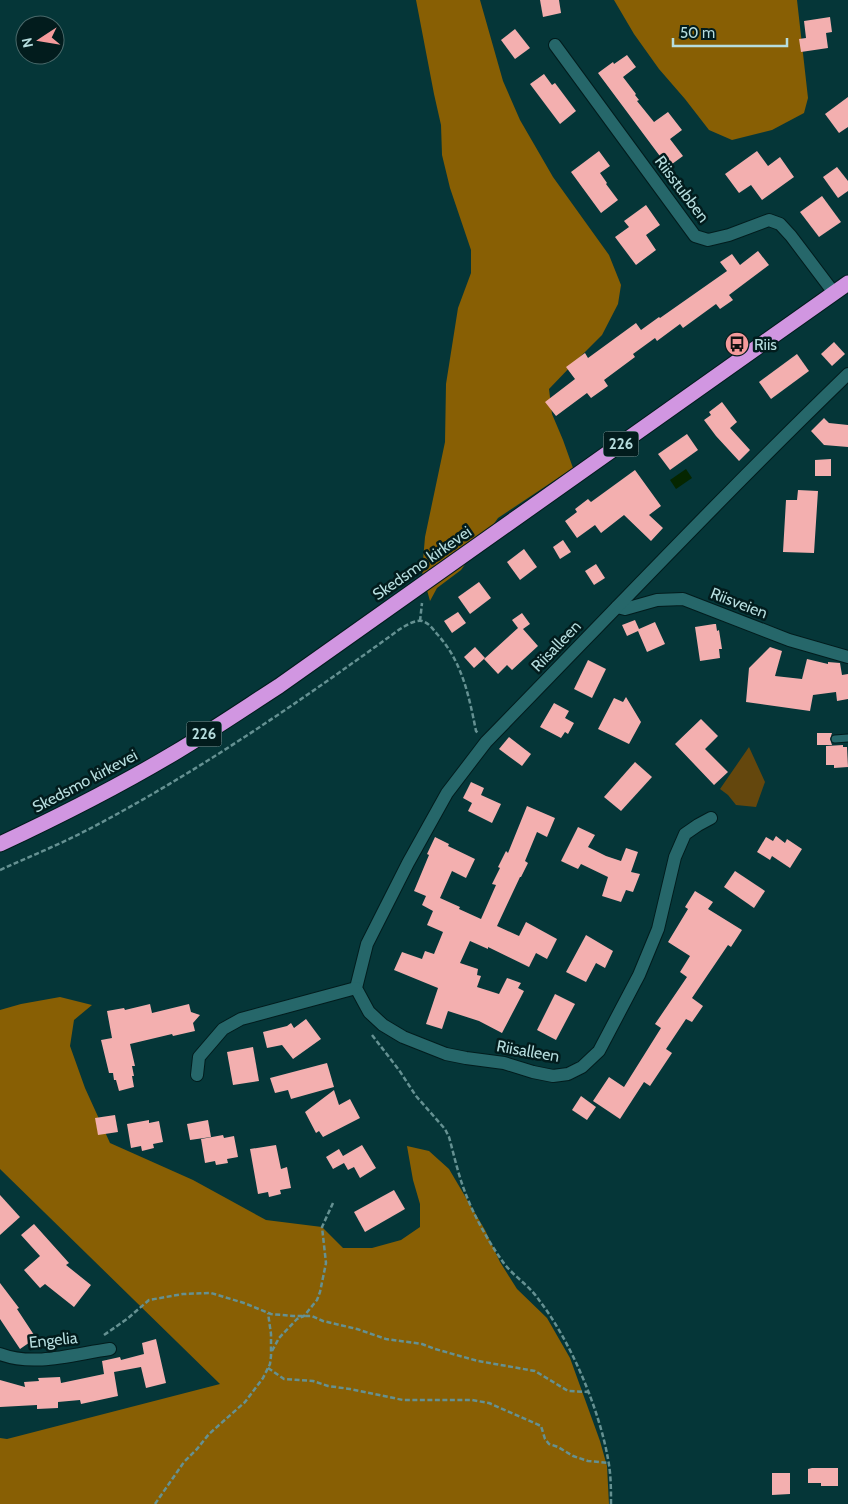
<svg xmlns="http://www.w3.org/2000/svg" width="848" height="1504" viewBox="0 0 848 1504" font-family="Cabin,sans-serif">
  <style>
    .green { fill: #64470d }
    .forest { fill: #885f04 }
    .water { fill: #052600 }
    .building { fill: #f3afaf }
    .lines { fill: none; stroke-linecap: round; stroke-linejoin: round }
    .lane-casing { stroke: #021c1d; stroke-width: 9 }
    .street-casing { stroke: #021c1d; stroke-width: 14 }
    .highway-casing { stroke: #021c1d; stroke-width: 17 }
    .path { stroke: #659192; stroke-width: 2.5; stroke-dasharray: 5 2.5; stroke-linecap: butt }
    .lane { stroke: #26676a; stroke-width: 7 }
    .street { stroke: #26676a; stroke-width: 12 }
    .highway { stroke: #d196e1; stroke-width: 15 }
    .labels { text-anchor: middle; dominant-baseline: central; stroke-width: 5; stroke-linejoin: round; paint-order: stroke }
    .shield { fill: #021c1d; stroke: #80a3a4; stroke-width: 1 }
    .shield-label { font-size: 15px; font-weight: bold; fill: #b6ddde }
    .street-label { font-size: 16px; fill: #b6ddde; stroke: #021c1d }
    .poi-label { font-size: 16px; fill: #b6ddde; stroke: #021c1d; text-anchor: start }
  </style>
  <rect width="100%" height="100%" fill="#053638"/>
  <polygon class="green" points="749,747 765,782 756,807 736,805 728,795 720,789"/>
  <g class="forest">
    <polygon points="416,0 480,0 503,81 520,120 553,177 609,255 621,285 618,304 602,335 573,364 549,389 552,414 563,440 573,468 498,518 461,570 437,588 430,601 422,572 425,537 445,442 446,384 458,308 471,273 471,250 450,188 442,155 441,125 434,94"/>
    <polygon points="614,0 797,0 808,98 804,113 772,130 732,140 709,130 685,99 659,69 634,34"/>
    <polygon points="60,997 92,1005 74,1020 70,1046 85,1088 110,1143 193,1180 266,1220 322,1227 343,1248 372,1248 401,1240 420,1227 420,1204 413,1180 407,1146 429,1151 449,1169 485,1230 500,1262 517,1289 547,1318 570,1358 600,1441 607,1466 609,1504 0,1504 0,1438 7,1439 220,1384 0,1169 0,1010 21,1004"/>
  </g>
  <polygon class="water" points="686,469 692,478 676,489 670,480"/>
  <g class="building">
    <polygon points="540,0 559,0 561,13 543,17"/>
    <polygon points="830,17 832,32 826,33 828,48 801,52 799,39 806,38 804,21"/>
    <polygon points="515,29 530,48 515,59 501,40"/>
    <polygon points="627,55 636,67 623,77 636,94 635,95 639,100 637,101 654,122 668,112 682,130 670,139 683,156 668,167 598,73 613,62 614,64"/>
    <polygon points="544,74 552,85 555,83 576,111 560,124 530,84"/>
    <polygon points="848,97 848,127 839,133 825,114"/>
    <polygon points="599,151 610,166 600,173 607,183 606,184 618,200 601,213 571,172"/>
    <polygon points="757,151 768,166 780,157 794,177 762,200 751,185 739,193 725,174"/>
    <polygon points="837,167 848,181 848,191 838,198 823,177"/>
    <polygon points="822,196 841,222 819,237 800,212"/>
    <polygon points="646,205 660,225 646,235 656,250 636,265 615,237 629,227 624,221"/>
    <polygon points="758,251 769,265 729,295 733,300 720,309 716,304 683,328 680,324 657,341 655,338 633,354 635,357 604,380 608,386 591,398 587,393 556,416 545,402 575,379 566,367 585,353 588,358 636,323 641,330 659,317 660,318 727,271 720,262 732,254 740,265"/>
    <polygon points="834,342 845,354 832,366 821,354"/>
    <polygon points="797,354 809,371 771,399 759,382"/>
    <polygon points="722,402 737,422 730,428 750,450 739,461 716,436 704,420 711,415 709,412"/>
    <polygon points="824,418 829,423 848,425 848,447 824,445 811,431"/>
    <polygon points="687,434 698,450 670,470 658,454"/>
    <polygon points="831,459 831,476 815,476 815,460"/>
    <polygon points="635,470 661,506 649,515 663,528 651,541 624,515 601,533 595,525 577,538 565,521 577,512 575,509 588,499 591,502"/>
    <polygon points="798,490 818,491 814,553 783,552 786,500 797,500"/>
    <polygon points="563,540 571,552 560,559 553,547"/>
    <polygon points="524,549 537,567 520,580 507,562"/>
    <polygon points="596,564 605,578 594,585 585,571"/>
    <polygon points="479,582 491,598 470,614 458,597"/>
    <polygon points="458,612 466,623 452,633 444,621"/>
    <polygon points="522,613 530,624 523,629 538,646 512,670 507,665 498,674 484,659 518,628 512,620"/>
    <polygon points="635,620 639,629 655,622 665,644 647,652 638,631 627,636 622,625"/>
    <polygon points="714,624 716,624 717,631 719,630 722,649 719,649 720,658 700,661 695,627"/>
    <polygon points="475,647 485,658 474,668 464,657"/>
    <polygon points="770,647 782,651 775,676 802,679 807,659 828,664 828,662 840,663 842,675 848,674 848,699 837,701 836,692 813,695 810,711 746,702 749,668"/>
    <polygon points="588,660 606,669 592,698 574,689"/>
    <polygon points="626,697 641,722 629,744 598,729 614,698 623,702"/>
    <polygon points="554,703 569,711 565,718 574,723 568,734 565,732 561,738 540,727"/>
    <polygon points="701,719 718,736 705,749 728,772 714,785 675,744"/>
    <polygon points="817,733 832,733 830,739 832,745 817,745"/>
    <polygon points="509,737 531,754 522,766 499,749"/>
    <polygon points="843,745 843,747 847,747 848,767 834,768 834,765 826,765 826,746"/>
    <polygon points="635,762 652,777 621,811 604,797"/>
    <polygon points="471,782 484,788 481,795 501,804 492,823 468,811 472,803 463,798"/>
    <polygon points="527,806 555,818 547,837 537,832 525,861 528,863 521,877 520,877 497,926 519,936 526,922 557,939 547,959 536,953 529,967 488,947 488,949 470,941 460,963 478,969 477,975 481,976 477,987 499,994 507,978 521,983 518,988 524,991 502,1033 479,1021 448,1011 442,1029 426,1024 438,988 394,970 402,952 422,959 425,951 434,954 443,932 427,925 433,911 422,905 426,896 414,891 429,855 427,854 435,837 449,844 448,846 475,859 466,878 452,871 440,898 460,907 459,909 481,919 496,885 492,884 500,868 498,867 506,851 508,853"/>
    <polygon points="578,827 595,835 588,847 606,856 621,861 626,848 638,852 631,872 640,874 633,892 626,890 621,902 602,896 608,877 581,864 578,869 561,861"/>
    <polygon points="776,836 785,843 787,839 802,849 790,868 772,856 770,860 757,852 766,837 773,841"/>
    <polygon points="735,871 765,891 754,908 724,887"/>
    <polygon points="695,891 713,902 708,909 742,930 731,947 728,945 692,998 703,1006 692,1022 686,1019 666,1049 672,1053 650,1086 644,1082 620,1119 593,1101 609,1077 624,1087 661,1028 655,1024 687,977 680,972 690,956 668,942 688,909 685,907"/>
    <polygon points="586,935 613,951 605,968 596,963 586,982 566,972"/>
    <polygon points="555,994 575,1004 556,1040 537,1030"/>
    <polygon points="150,1004 152,1013 189,1004 191,1012 200,1015 193,1023 195,1031 173,1036 172,1034 130,1044 135,1066 132,1066 134,1076 132,1076 134,1087 119,1091 116,1080 114,1080 113,1073 109,1073 101,1040 112,1038 107,1011 124,1008 125,1010"/>
    <polygon points="306,1019 321,1039 293,1059 282,1045 267,1048 263,1032 287,1026 291,1023 294,1028"/>
    <polygon points="253,1047 259,1081 233,1085 227,1052"/>
    <polygon points="327,1063 334,1087 291,1099 288,1090 275,1093 270,1078"/>
    <polygon points="334,1090 339,1105 350,1099 360,1118 323,1137 319,1131 316,1133 305,1112"/>
    <polygon points="581,1096 596,1107 587,1120 572,1110"/>
    <polygon points="115,1115 118,1132 98,1135 95,1118"/>
    <polygon points="149,1120 149,1123 159,1121 163,1142 153,1144 154,1148 142,1151 141,1146 131,1148 127,1124"/>
    <polygon points="208,1120 211,1137 190,1140 187,1124"/>
    <polygon points="223,1135 224,1138 234,1136 238,1157 227,1159 228,1163 216,1165 215,1161 205,1163 201,1139"/>
    <polygon points="276,1145 281,1169 287,1167 291,1188 280,1190 281,1194 269,1197 268,1192 258,1194 250,1149"/>
    <polygon points="362,1145 376,1168 360,1178 354,1167 348,1170 344,1163 333,1169 326,1157 339,1149 343,1156"/>
    <polygon points="394,1190 405,1209 365,1232 354,1212"/>
    <polygon points="0,1195 20,1217 0,1235"/>
    <polygon points="34,1224 69,1263 66,1265 91,1285 74,1307 45,1284 40,1288 24,1270 40,1256 21,1235"/>
    <polygon points="0,1283 19,1308 17,1309 36,1338 20,1349 0,1319"/>
    <polygon points="156,1339 166,1383 146,1388 141,1367 114,1372 118,1396 81,1404 80,1400 58,1402 58,1408 37,1409 37,1405 0,1407 0,1380 25,1387 24,1382 39,1381 38,1378 60,1377 61,1383 104,1374 102,1361 120,1357 121,1360 144,1354 142,1343"/>
    <polygon points="812,1468 838,1468 838,1486 821,1486 821,1483 808,1483 808,1469"/>
    <polygon points="772,1473 790,1473 790,1494 772,1495"/>
  </g>
  <g class="lines">
    <g class="lane-casing">
      <polyline id="lane" points="835,739 848,738"/>
    </g>
    <g class="street-casing">
      <g id="street">
        <polyline points="555,45 695,236 708,240 729,235 769,220 780,224 791,236 834,293"/>
        <polyline points="617,607 625,609 657,600 683,599 789,640 848,657"/>
        <path d="M711 818 698 825 685 834 675 857 658 929 639 975 599 1051 582 1067 568 1074 553 1076 533 1072 504 1063 466 1058 446 1054 403 1037 383 1025 369 1012 356 988 367 944 408 863 447 793 486 742C606 619 724 494 848 374"/>
        <polyline points="197,1075 199,1057 223,1029 241,1019 356,988"/>
        <path d="M0 1354C35 1367 74 1354 110 1349"/>
      </g>
    </g>
    <g class="highway-casing">
      <path id="highway" d="M0 844C60 816 119 786 176 752 211 731 245 708 279 686L848 283"/>
    </g>
    <g class="path">
      <polyline points="420,621 422,603"/>
      <path d="M0 870C31 856 63 843 93 827 201 770 302 700 400 629 407 625 414 620 422 621 429 623 433 629 437 634 462 661 469 696 476 731L478 733"/>
      <path d="M372 1035 399 1070 416 1096 445 1129 449 1137C454 1155 458 1174 465 1192 474 1216 488 1241 503 1262 513 1276 529 1285 539 1300 570 1340 599 1408 608 1459 611 1474 611 1489 611 1504"/>
      <polyline points="104,1335 127,1319 149,1300 183,1294 211,1293 244,1303 271,1314 293,1316 312,1316 323,1321 357,1329 386,1339 422,1344 435,1349 478,1361 535,1371 568,1391 588,1392"/>
      <polyline points="272,1351 279,1338 297,1319 304,1316 317,1300 320,1292 326,1263 322,1227 333,1203"/>
      <polyline points="268,1368 284,1379 313,1381 328,1386 350,1389 403,1400 472,1400 489,1403 541,1426 545,1439 549,1444 558,1447 573,1456 588,1461 609,1463"/>
      <polyline points="155,1504 184,1462 197,1449 209,1434 245,1402 263,1378 270,1364 271,1356 271,1334 268,1313"/>
    </g>
    <use href="#lane" class="lane"/>
    <use href="#street" class="street"/>
    <use href="#highway" class="highway"/>
  </g>
  <defs>
    <g id="bus-disc" transform="scale(1.25)"><circle r="9.5" fill="#f59b9c" stroke="#021c1d"/><path d="M-5-6H5V4H4V6H2V4H-2V6H-4V4H-5ZM-3.5-4V0h7V-4ZM-3.5 1.2v1.5H-2V1.2ZM2 1.2v1.5H3.5V1.2Z" fill="#111"/></g>
  </defs>
  <g fill-rule="evenodd">
    <use href="#bus-disc" x="737" y="344"/>
  </g>
  <g class="labels">
    <g class="shield">
      <rect x="603.5" y="431.5" width="35" height="25" rx="4"/>
      <rect x="186.5" y="721.5" width="35" height="25" rx="4"/>
    </g>
    <g class="shield-label">
      <text x="621" y="444">226</text>
      <text x="204" y="734">226</text>
    </g>
    <g class="street-label">
      <text transform="translate(682 189) rotate(53)">Riisstubben</text>
      <text transform="translate(422 563) rotate(-35)">Skedsmo kirkevei</text>
      <text transform="translate(739 603) rotate(21)">Riisveien</text>
      <text transform="translate(556 646) rotate(-46)">Riisalleen</text>
      <text transform="translate(85 781) rotate(-28)">Skedsmo kirkevei</text>
      <text transform="translate(528 1051) rotate(10)">Riisalleen</text>
      <text transform="translate(53 1340) rotate(-6)">Engelia</text>
    </g>
    <g class="poi-label">
      <text x="754" y="344">Riis</text>
    </g>
  </g>
  <g transform="translate(40 40) rotate(258)"><circle r="24" fill="#021c1d" stroke="#4a696a"/>
  <path d="M0-4L9 19L0 12L-9 19Z" fill="#f59b9c"/>
  <text y="-8" font-size="14" font-weight="bold" text-anchor="middle" fill="#b6ddde">N</text>
  </g>
  <path d="M673 38v8h114v-8" fill="none" stroke="#b6ddde" stroke-width="2.5"/>
  <text x="680" y="38" font-size="15" fill="#b6ddde" stroke="#021c1d" stroke-width="4" paint-order="stroke">50 m</text>
</svg>
